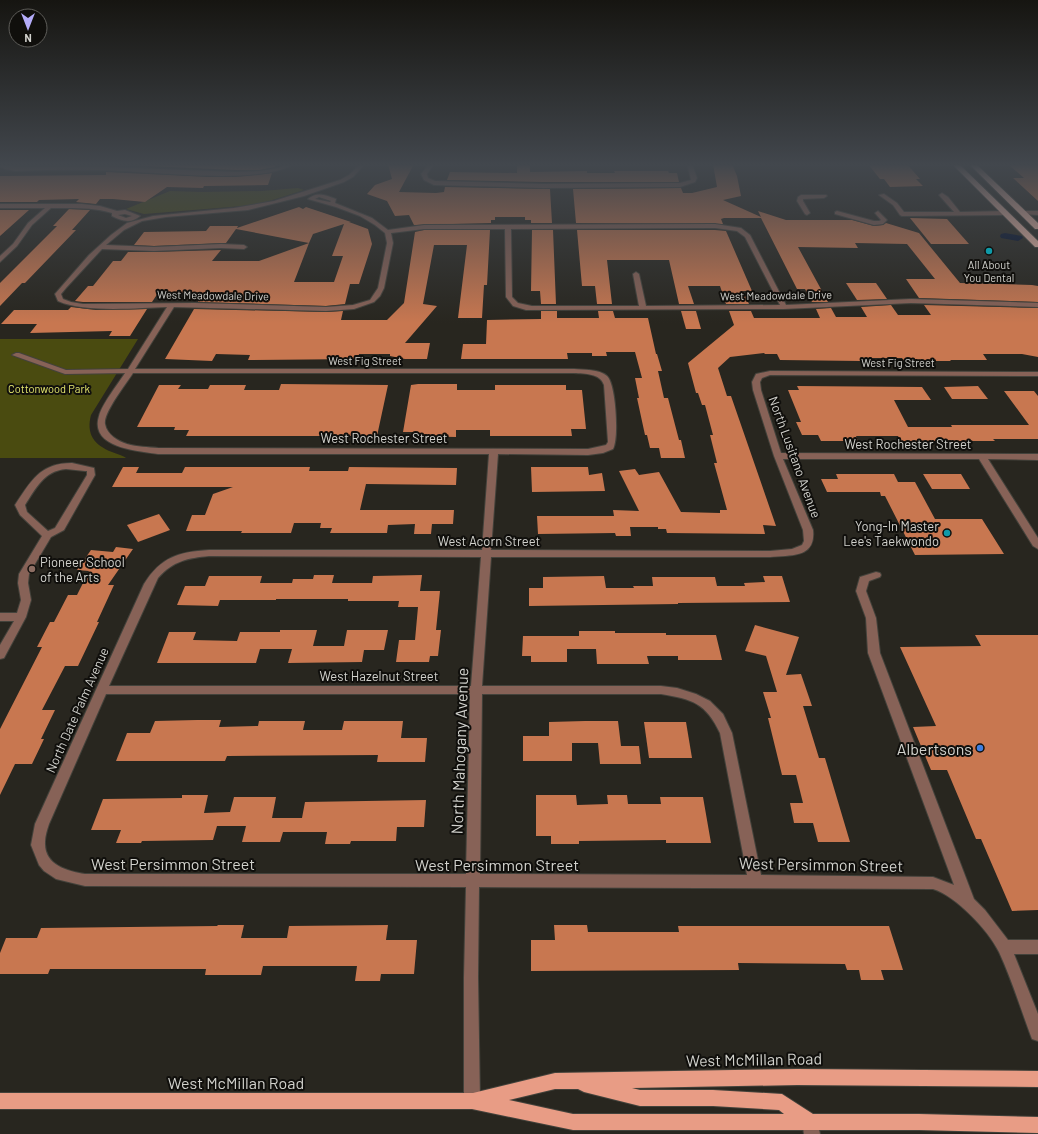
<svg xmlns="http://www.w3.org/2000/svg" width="1038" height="1134" viewBox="0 0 1038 1134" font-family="Barlow,sans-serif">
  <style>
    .green { fill: #4a4b10 }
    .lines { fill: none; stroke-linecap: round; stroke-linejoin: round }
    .canal { fill: #000e2d; fill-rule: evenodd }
    .building { fill: #c87750 }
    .minor-casing { stroke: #43423b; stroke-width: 2 }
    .major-casing { stroke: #43423b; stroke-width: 2 }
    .highway-casing { stroke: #43423b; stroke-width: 2 }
    .minor { fill: #876257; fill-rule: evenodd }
    .major { fill: #e89c85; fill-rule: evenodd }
    .highway { fill: #f7bfae; fill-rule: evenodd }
    .culture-dot { fill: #0f9aa8; stroke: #100f0c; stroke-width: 1.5 }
    .education-dot { fill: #8d6e63; stroke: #100f0c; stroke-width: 1.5 }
    .shop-dot { fill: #3f7fe0; stroke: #100f0c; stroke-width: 1.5 }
    .labels { text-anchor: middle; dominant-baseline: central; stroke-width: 4; stroke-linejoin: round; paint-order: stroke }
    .far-poi-label { font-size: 11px; fill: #d2d2cd; stroke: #100f0c }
    .far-street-label { font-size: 11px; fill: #d2d2cd; stroke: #100f0c }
    .far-park-label { font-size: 11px; fill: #e6e86f; stroke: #100f0c }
    .street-label { font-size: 13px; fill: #d2d2cd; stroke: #100f0c }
    .poi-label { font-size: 13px; fill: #d2d2cd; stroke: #100f0c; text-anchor: end }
    .near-poi-label { font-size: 16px; fill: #d2d2cd; stroke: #100f0c; text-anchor: end }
    .near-street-label { font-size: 16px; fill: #d2d2cd; stroke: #100f0c }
  </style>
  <rect width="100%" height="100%" fill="#28261f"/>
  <g class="green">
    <polygon points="298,188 304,190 263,203 242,206 144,214 126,209 170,191 202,192 262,191"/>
    <path d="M0 339H138L91 415C86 434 94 445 112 452 117 454 124 456 126 458H0Z"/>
  </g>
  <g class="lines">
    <polygon class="canal" points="1005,233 1022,236 1023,238 1018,241 1001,238 1000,236 1001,234"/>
  </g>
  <g class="building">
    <polygon points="106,164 276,164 275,167 260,170 236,170"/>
    <polygon points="388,164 414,164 399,192 436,193 444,192 445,187 550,189 552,223 531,223 531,220 525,220 525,217 495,217 495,220 491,220 491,223 414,225 409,215 395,216 387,201 367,194 375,185 392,179"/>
    <polygon points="517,164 530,164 530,172 587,171 587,173 615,173 614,171 668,171 669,173 677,173 679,182 543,182 447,180 450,172 517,173"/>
    <polygon points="713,164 732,164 737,176 741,196 723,200 761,217 758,211 786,220 852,220 874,226 883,225 886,223 919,233 960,283 1032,285 1038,286 1038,302 919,298 906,279 935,279 907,244 855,243 858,248 798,247 828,302 812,302 805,289 797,289 761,218 724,218 721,219 723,224 576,223 573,189 681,188 683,193 692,193 717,187"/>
    <polygon points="868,164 907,164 920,179 916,179 923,186 890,187 884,179 880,179"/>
    <polygon points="1008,164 1038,164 1038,201 1013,178 1024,178"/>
    <polygon points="106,172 209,177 235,177 272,173 268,185 204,186 203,188 167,187 145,202 113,199 100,199 96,204 76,202 79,199 39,200 37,202 0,202 0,176 106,175"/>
    <polygon points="299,207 303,209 306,207 351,222 349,222 368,229 372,244 359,284 350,284 345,304 326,306 198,302 202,294 194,293 158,293 152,302 83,302 75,301 88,286 93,286 113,261 121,261 128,252 154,252 221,250 212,261 259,261 309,243 294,282 334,282 343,256 332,256 344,224 313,234 309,243 236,229 226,243 154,246 134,245 144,232 206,231 210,226 238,226 237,228"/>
    <polygon points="69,209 90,210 72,230 76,230 25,283 22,283 0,306 0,283 57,226 53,226"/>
    <polygon points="0,210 29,210 0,236"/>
    <polygon points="910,218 947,219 969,244 931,244"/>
    <polygon points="424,230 490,230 487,285 484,285 482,318 458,318 467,245 434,245 423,304 437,306 405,343 430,343 427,359 405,359 390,356 390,354 359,354 358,359 248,360 250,355 216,354 212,361 165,359 194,309 326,312 343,311 341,320 387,320 404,303 415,232"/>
    <polygon points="532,230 553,230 556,304 541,304 540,291 531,291"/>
    <polygon points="577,230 715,230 726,231 752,291 743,291 749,304 726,304 720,286 688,286 694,304 679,304 669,260 607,260 612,304 597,304 595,286 582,286"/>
    <polygon points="846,283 876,283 887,299 857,300"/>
    <polygon points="891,305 898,315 931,315 924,305 1038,308 1038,357 1022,354 983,354 987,360 950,360 951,361 904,361 902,358 860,358 861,361 780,360 777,354 765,354 764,353 730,357 718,368 727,396 731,396 776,526 763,525 765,534 667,533 666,529 658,529 658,527 630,527 631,536 616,536 615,533 538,534 537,516 614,516 613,510 639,511 619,471 635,469 639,475 659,472 681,512 720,513 720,510 727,510 714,463 717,463 710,435 713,435 705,405 702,405 698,393 696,393 688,363 734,325 729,311 751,311 754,318 820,318 816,309 831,308 836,317 867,317 861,307"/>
    <polygon points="71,307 96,310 147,309 130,336 109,336 112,331 30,333 37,324 1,324 14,310 68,310"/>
    <polygon points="541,311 557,311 557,318 599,318 598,311 613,311 615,318 648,318 656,354 657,354 662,371 658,371 664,398 668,398 679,440 681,440 685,458 661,458 659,448 650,448 647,435 645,435 637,398 639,398 635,378 642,378 635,352 606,352 607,356 592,356 592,353 567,353 568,359 461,359 463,344 486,344 487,320 541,319"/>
    <polygon points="681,311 696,311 701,329 686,329"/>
    <polygon points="281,384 388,385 377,436 186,436 189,430 174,430 175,427 137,427 159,385 181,385 178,389 208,389 210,385 246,385 244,390 279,390"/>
    <polygon points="418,384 457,384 457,390 495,390 495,385 566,385 566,390 582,390 586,429 571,429 572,436 490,436 490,430 456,430 456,437 412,436 413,432 403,432 411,385"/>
    <polygon points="797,386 922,387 931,400 894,400 908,427 952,427 951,425 1029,425 1004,391 1034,391 1038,396 1038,439 993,439 995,441 901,441 898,436 856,436 858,441 821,441 818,435 802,435 796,422 801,422 788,390 799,390"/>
    <polygon points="978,386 988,399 952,399 944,387"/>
    <polygon points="123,467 139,467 136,473 182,473 185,467 310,467 309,471 348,471 349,467 457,468 456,485 366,484 360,510 454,510 453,524 432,524 431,534 414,534 415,524 388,525 387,533 330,533 332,528 320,528 321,523 294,523 291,533 241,533 242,531 186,531 192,515 205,515 213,494 233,487 112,487"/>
    <polygon points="531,467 588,467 589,475 602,473 605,491 532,492"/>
    <polygon points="836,474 894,474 898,482 915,482 935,519 982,519 1004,554 915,555 885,496 881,496 880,492 827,492 821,479 838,479"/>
    <polygon points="923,474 961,474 970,489 932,489"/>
    <polygon points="159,514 170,530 138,542 127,525"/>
    <polygon points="116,547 133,549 108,585 114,585 97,622 99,622 78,666 65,666 42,710 55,710 41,739 44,739 32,764 15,764 0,795 0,729 42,647 37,647 50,622 54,622 68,595 77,595 89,571 77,570 91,550 113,552"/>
    <polygon points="314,575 334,575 332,583 372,583 373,576 422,575 420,591 440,591 436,630 441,630 438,656 430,656 429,662 396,662 399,640 415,640 418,607 398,607 399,601 348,601 348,599 276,599 276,600 220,600 218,606 177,605 185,586 205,586 209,576 262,576 260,583 292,583 293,579 313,579"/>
    <polygon points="604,576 606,588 634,588 633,586 653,586 652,577 715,577 717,586 745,586 744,583 765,582 763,576 782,576 790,602 678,603 678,604 529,606 529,588 543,588 543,577"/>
    <polygon points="755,625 799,637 786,675 801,674 812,706 803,706 819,758 825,758 850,842 818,842 813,823 794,823 790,803 803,803 796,775 782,775 768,718 771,718 763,692 777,692 766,656 745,651"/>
    <polygon points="280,630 317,630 313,646 344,646 347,630 388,630 384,650 364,650 362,662 288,663 292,649 260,649 256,663 157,663 169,632 196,632 193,640 237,641 240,632 280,632"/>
    <polygon points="579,631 615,631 615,633 666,633 666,635 716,635 722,660 678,660 678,656 647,656 649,664 597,664 596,649 567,649 567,662 531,662 531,656 522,656 523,636 579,636"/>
    <polygon points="975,635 1038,635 1038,910 1012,911 981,839 976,839 947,770 931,770 913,727 936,726 900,647 981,646"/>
    <polygon points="197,720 221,720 219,727 258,726 259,721 305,721 303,730 342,730 344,721 403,721 401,738 427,738 425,762 377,762 378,755 227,756 225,761 116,761 127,733 150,733 155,721"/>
    <polygon points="585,721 618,721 621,746 639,746 641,764 600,764 598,743 572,743 572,761 523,761 523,736 549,736 549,722"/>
    <polygon points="644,722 686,722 692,758 649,758"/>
    <polygon points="182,795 208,795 204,813 230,812 234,797 276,797 272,818 302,818 305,802 426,800 424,827 397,827 396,841 351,841 350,844 325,844 327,832 283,832 280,842 242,842 246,826 217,826 213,840 142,841 141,843 116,843 121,830 91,830 103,799 182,798"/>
    <polygon points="536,795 576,795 577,805 608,804 607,795 627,795 628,804 661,804 660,797 703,797 711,843 666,843 666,840 579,841 579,844 551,844 551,836 536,836"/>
    <polygon points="218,925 244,925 241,938 287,938 289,926 388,925 386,940 417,940 414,974 381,974 380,981 355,981 357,966 263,966 261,975 205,975 206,969 50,969 48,974 0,974 0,953 6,938 37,938 41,928 217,926"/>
    <polygon points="554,925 587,925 588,932 679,932 678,926 889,926 903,970 881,970 884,980 861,980 859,970 847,970 845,964 738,963 739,970 531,971 531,940 555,940"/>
  </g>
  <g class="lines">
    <g class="minor-casing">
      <g id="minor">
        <path d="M0 164 15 167H106L236 172 260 171 278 168 287 164H294C260 185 161 172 119 171 84 169 50 170 15 171L5 169 0 166Z"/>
        <path d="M360 164H365L353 177 344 182 304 196 248 210 166 217 142 221 124 230 106 245 154 247 221 244 244 245 247 247 244 249 221 248 154 251 102 249 66 288 61 294 63 299 71 302 83 304 195 303 326 307 353 305 370 300 378 288 387 243 385 233 375 225 360 216 336 207 308 199C317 191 326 195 336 199L335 203 372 218 388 230 424 225 715 224 741 228 750 235 786 305 911 299 1038 303V307L911 303 784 309 526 310 513 306 506 297 505 229H424L391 233 393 243 384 288 380 296 374 302 354 309 326 311 174 307 135 369H574C584 370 599 369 607 376 616 384 619 439 613 449L603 453 588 455 498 454 491 550 770 551 792 549 802 545 804 541 803 530 774 456 753 390 752 382 756 374 770 371 1038 372V376L770 375 762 378 760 382 761 390 781 453 1038 454V460L988 459 1038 538V549L1033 546 979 459H783L813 530C816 558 792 555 770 557H491L482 686H661L677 688 696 694 710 701 723 714 732 733 761 875 933 877 954 885 868 653 866 618 856 591 860 577 876 572 880 573 881 575 880 577 869 581 866 591 876 618 880 653 974 899 985 910 1008 940H1038V954H1014L1038 1014V1041L1032 1039C1021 1010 1012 980 999 952 988 930 956 896 933 889L479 887 478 977 480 1101 478 1107 472 1109 466 1107 464 1101V977L466 887 85 886 56 879 44 871 39 865 31 845 35 824 144 584C161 557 178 552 209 550H482L489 454H158C138 451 89 448 99 416 102 404 118 384 125 373L65 374 12 355 16 353H19L66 370 128 369 167 307C137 308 84 313 58 301L55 294 89 255 111 235 127 223 153 216 234 208 274 201 340 180 349 175ZM319 197 331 201 330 202 315 199ZM715 228 737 231 745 237 780 305 646 306 639 274 636 272 633 274 639 306H532L518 303 512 297 511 229ZM133 373H574C585 374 600 373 604 385L608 442 606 445 588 449 158 448C148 447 137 447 127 444 118 441 107 435 105 424 103 413 126 384 133 373ZM209 556 481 557 471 686H109L158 578C173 561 188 558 209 556ZM106 694H470L466 874H85C67 871 44 865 45 842 45 836 47 830 49 824ZM482 694H661C692 699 706 703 720 733L747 875 480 874Z"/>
        <polygon points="429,164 434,164 427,174 428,178 435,181 543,184 680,183 691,180 687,164 692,164 697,178 695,182 680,187 543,188 434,185 424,180 421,174"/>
        <polygon points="942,193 948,197 960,212 1005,211 1008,213 1005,215 902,216 900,215 893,205 879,195 884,194 897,203 904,212 954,212 939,195"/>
        <polygon points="826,195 827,196 824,198 803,199 803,201 810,213 807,215 805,214 797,201 798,197 801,195"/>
        <path d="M0 204H82L100 206 117 211 125 210 140 216C131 224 122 221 112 216V213C92 207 72 208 51 208L32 225 17 246 0 262V256L13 244 28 223 45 208H0ZM125 214 132 216 126 218 118 215Z"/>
        <polygon points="837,211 874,221 879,221 881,220 875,213 878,211 887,220 883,224 874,225 835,214 835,212"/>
        <polygon points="1024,211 1038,211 1038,215 1022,214 1022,212"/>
        <path d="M72 463 94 468 95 475 64 530 51 537 29 574 28 583 31 600 26 617 4 658 0 659V645L14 621H0V613H17L21 600 18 583 19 574 42 536 20 515 15 505C31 481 40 463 72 463ZM66 469 85 471H87V475L55 528 48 531 27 512 25 505C36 488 44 471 66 469Z"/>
        <polygon points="810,1114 816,1116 820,1134 804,1134 802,1122 804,1116"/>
      </g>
    </g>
    <g class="major-casing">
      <path id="major" d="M797 1069 1038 1071V1087L797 1085 632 1088 640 1090H713L782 1094 813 1114H919L1038 1117V1133L919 1130H573L472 1109H0V1093H473L555 1073ZM555 1089H578L584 1092 640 1106H713L779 1110 784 1114H573L509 1100Z"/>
    </g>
    <g class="highway-casing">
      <g id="highway">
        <polygon points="952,164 959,164 1038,241 1038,247 1035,247"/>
        <polygon points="969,164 976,164 1038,223 1038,229 1035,229"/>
      </g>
    </g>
    <use href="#minor" class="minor"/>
    <use href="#major" class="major"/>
    <use href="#highway" class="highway"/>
  </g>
  <linearGradient id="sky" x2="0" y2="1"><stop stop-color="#161511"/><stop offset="0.51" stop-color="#42474d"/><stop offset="1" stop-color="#42474d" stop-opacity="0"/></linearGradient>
  <rect width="1038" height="323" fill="url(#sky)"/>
  <g class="culture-dot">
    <circle cx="989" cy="251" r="4"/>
    <circle cx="947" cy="533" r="4"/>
  </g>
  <circle class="education-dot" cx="32" cy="569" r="4"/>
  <circle class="shop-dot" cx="980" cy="748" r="4"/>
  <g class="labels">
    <g class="far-poi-label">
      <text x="989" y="264">All About<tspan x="989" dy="13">You Dental</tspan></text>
    </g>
    <g class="far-street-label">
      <text transform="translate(213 295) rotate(1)">West Meadowdale Drive</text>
      <text transform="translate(776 295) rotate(-1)">West Meadowdale Drive</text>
      <text x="365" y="360">West Fig Street</text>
      <text x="898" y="362">West Fig Street</text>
    </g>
    <g class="far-park-label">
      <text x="49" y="388">Cottonwood Park</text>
    </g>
    <g class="street-label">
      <text x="384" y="438">West Rochester Street</text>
      <text x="908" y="444">West Rochester Street</text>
      <text transform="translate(795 457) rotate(70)">North Lusitano Avenue</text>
      <text x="489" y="541">West Acorn Street</text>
      <text x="379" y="676">West Hazelnut Street</text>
      <text transform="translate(77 710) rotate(-66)">North Date Palm Avenue</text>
    </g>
    <g class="poi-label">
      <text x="939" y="526">Yong-In Master<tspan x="939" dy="15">Lee's Taekwondo</tspan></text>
      <text x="40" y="562" text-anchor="start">Pioneer School<tspan x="40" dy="15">of the Arts</tspan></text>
    </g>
    <g class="near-poi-label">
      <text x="972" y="748">Albertsons</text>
    </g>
    <g class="near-street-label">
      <text transform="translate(459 751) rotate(-88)">North Mahogany Avenue</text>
      <text x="173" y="863">West Persimmon Street</text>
      <text x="497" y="864">West Persimmon Street</text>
      <text transform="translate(821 864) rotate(1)">West Persimmon Street</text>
      <text transform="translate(754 1059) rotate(-1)">West McMillan Road</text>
      <text x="236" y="1082">West McMillan Road</text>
    </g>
  </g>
  <g transform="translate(28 28) rotate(180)"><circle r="19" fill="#100f0c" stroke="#5e5d59"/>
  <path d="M0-3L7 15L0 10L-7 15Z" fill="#b4acf9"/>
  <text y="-6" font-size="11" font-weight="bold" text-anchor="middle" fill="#d2d2cd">N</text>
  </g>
</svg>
